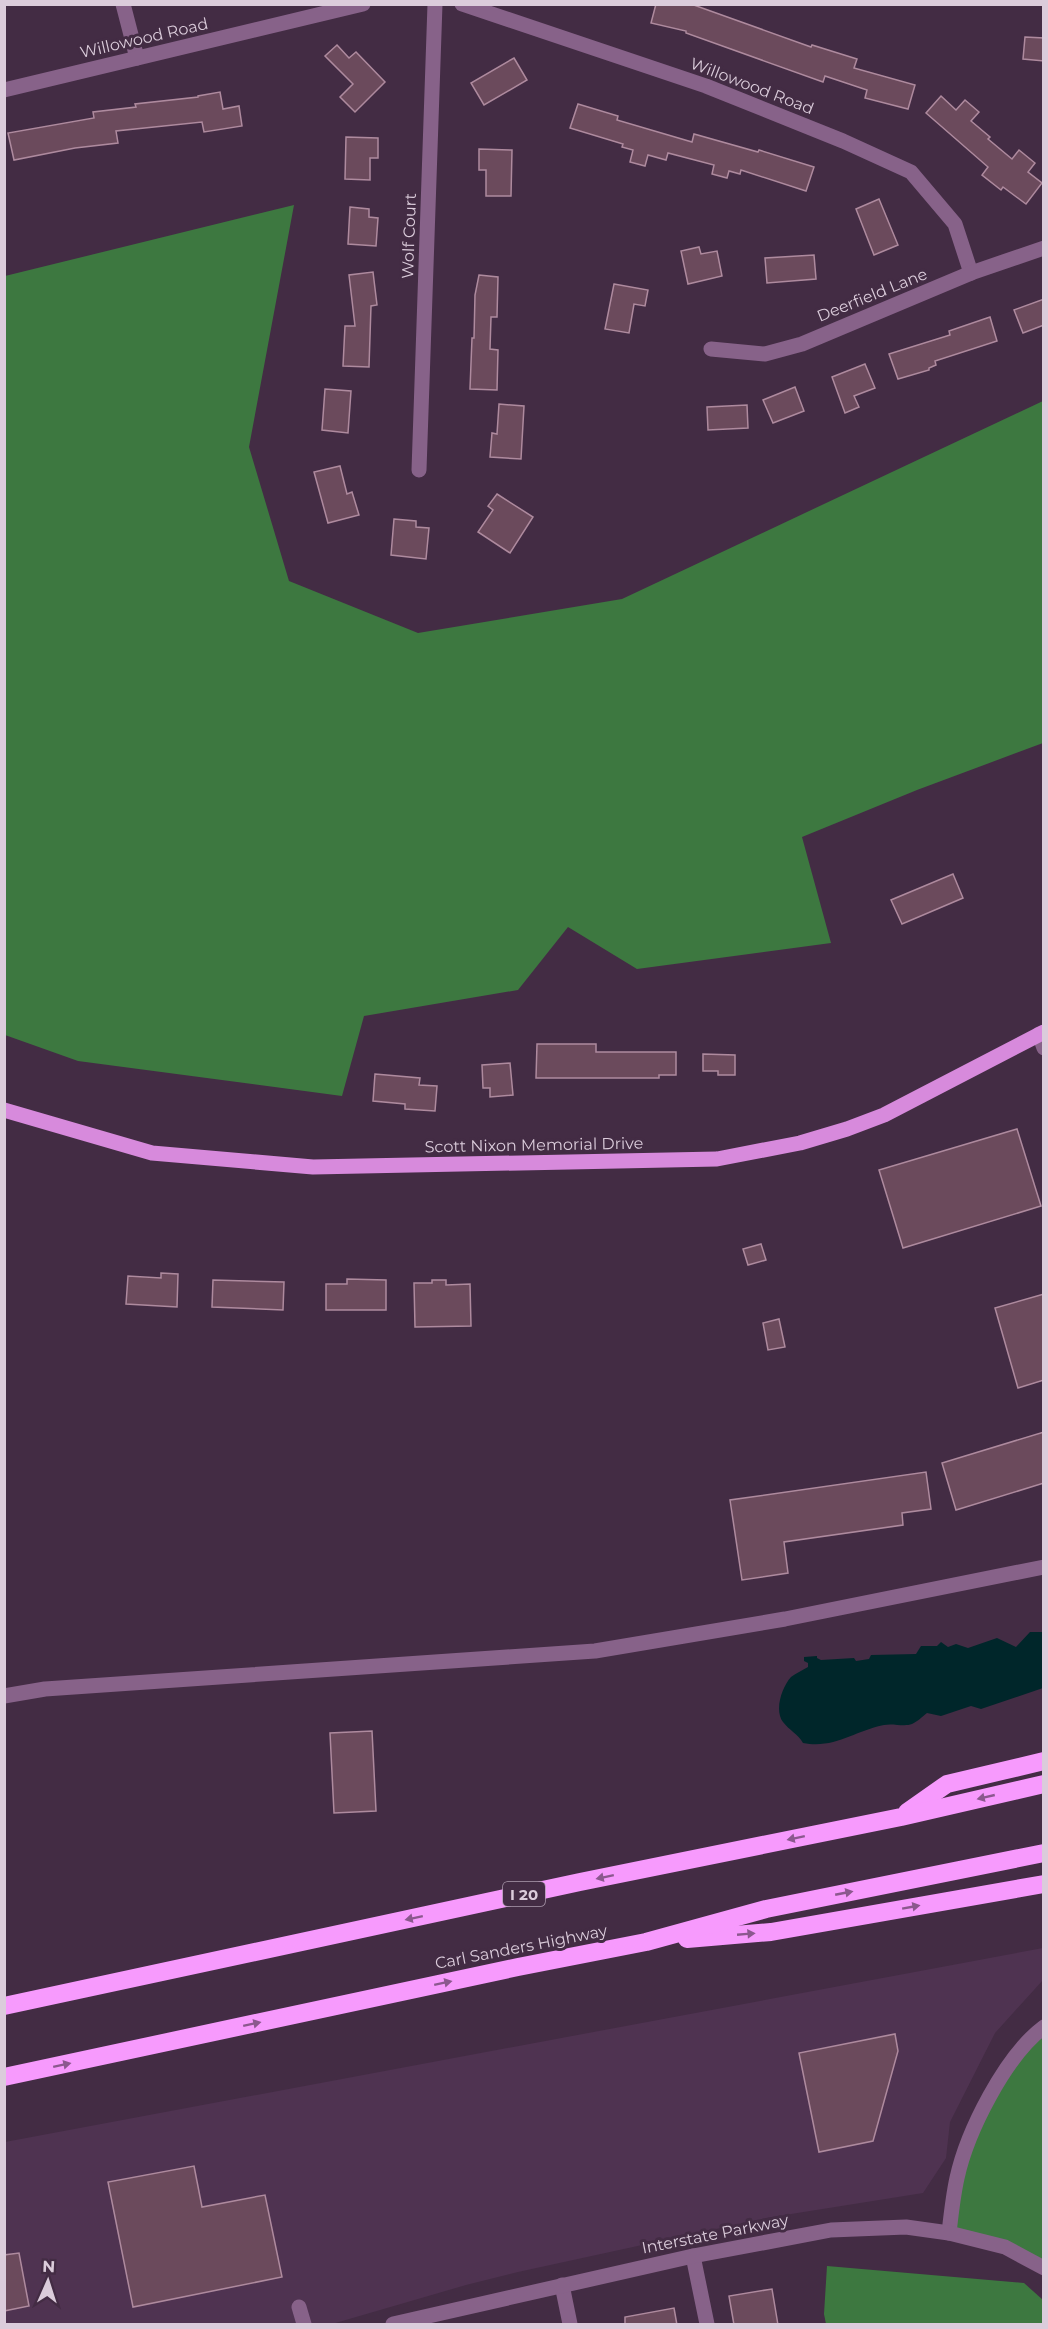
<svg xmlns="http://www.w3.org/2000/svg" width="1048" height="2329" viewBox="0 0 1048 2329" font-family="Montserrat,sans-serif">
  <style>
    .built { fill: #4f3351 }
    .forest { fill: #3d7840 }
    .water { fill: #00262a }
    .building { fill: #6b4a5c; stroke: #ae8a9e; stroke-width: 1.5 }
    .lines { fill: none; stroke-linecap: round; stroke-linejoin: round }
    .minor { stroke: #876289; stroke-width: 15 }
    .major { stroke: #d78adc; stroke-width: 15 }
    .highway { stroke: #f79afd; stroke-width: 18 }
    .oneway { fill: #8b588e }
    .labels { text-anchor: middle; dominant-baseline: central; stroke-width: 6; stroke-linejoin: round; paint-order: stroke }
    .shield { fill: #432c44; stroke: #ad9cae; stroke-width: 1.5 }
    .shield-label { font-size: 15px; font-weight: bold; fill: #dbccdb }
    .street-label { font-size: 16px; fill: #dbccdb; stroke: #432c44 }
  </style>
  <rect width="100%" height="100%" fill="#432c44"/>
  <polygon class="built" points="1043,1948 1043,1980 995,2033 950,2122 946,2158 923,2193 766,2218 518,2272 466,2285 332,2324 5,2324 5,2142"/>
  <g class="forest">
    <polygon points="294,205 249,447 289,581 418,633 622,599 1043,401 1043,743 917,790 802,837 831,943 637,969 568,927 518,990 364,1016 342,1096 78,1061 5,1035 5,276"/>
    <polygon points="1043,2036 1043,2269 949,2233 963,2155 1015,2056"/>
    <polygon points="827,2266 1024,2283 1043,2300 1043,2324 826,2324 824,2314"/>
  </g>
  <path class="water" d="M1030 1632H1043V1688L981 1709 971 1706 941 1716 927 1713C923 1716 917 1722 912 1724 904 1727 893 1723 884 1725 854 1731 835 1749 803 1743 798 1734 789 1730 783 1722 774 1710 782 1687 791 1677 796 1673 803 1670 808 1667V1663L804 1661V1657L817 1656V1658L821 1660 854 1658 856 1661 869 1659 871 1655 916 1654 921 1646H937L941 1642 948 1647 956 1644 968 1648 997 1638 1016 1647Z"/>
  <g class="building">
    <polygon points="656,4 691,4 811,47 812,45 857,59 854,68 915,85 908,109 865,98 867,90 825,76 823,82 686,33 686,31 651,23"/>
    <polygon points="1025,37 1044,38 1044,61 1023,59"/>
    <polygon points="337,45 349,58 356,52 385,82 355,112 340,97 353,84 325,56"/>
    <polygon points="514,58 527,80 484,105 471,83"/>
    <polygon points="220,92 223,109 239,106 242,126 204,132 202,122 116,131 118,143 75,148 14,160 8,133 94,118 93,112 136,107 135,104 198,97 198,96"/>
    <polygon points="941,96 956,110 965,100 979,112 971,121 990,137 988,139 1012,159 1019,150 1035,163 1028,172 1042,183 1026,204 1003,187 1001,190 982,175 988,167 926,113"/>
    <polygon points="578,104 618,116 617,120 692,142 694,134 758,152 759,150 814,167 806,191 741,170 740,174 729,171 727,178 712,174 714,165 668,153 666,160 648,155 645,166 630,162 633,150 622,147 623,144 570,128"/>
    <polygon points="346,137 378,138 378,158 370,158 370,180 345,179"/>
    <polygon points="479,149 512,150 511,196 486,196 486,170 479,170"/>
    <polygon points="879,199 898,245 874,255 856,209"/>
    <polygon points="350,207 369,209 369,217 378,218 376,246 348,244"/>
    <polygon points="699,247 701,254 717,251 722,276 688,284 681,251"/>
    <polygon points="814,255 816,279 767,283 765,258"/>
    <polygon points="373,272 377,305 371,306 369,367 343,366 345,326 355,326 349,275"/>
    <polygon points="479,275 498,277 497,317 491,317 490,349 498,350 497,390 470,389 472,338 474,338 475,295"/>
    <polygon points="614,284 648,290 645,306 634,304 629,333 605,329"/>
    <polygon points="1044,299 1044,325 1023,333 1014,310"/>
    <polygon points="990,317 997,341 935,361 936,365 929,368 929,370 898,379 889,354 950,335 949,331"/>
    <polygon points="865,364 875,388 854,396 859,407 845,413 832,377"/>
    <polygon points="795,387 804,411 773,423 763,400"/>
    <polygon points="325,389 351,391 348,433 322,430"/>
    <polygon points="499,404 524,406 521,459 490,457 492,433 497,434"/>
    <polygon points="747,405 748,428 708,430 707,407"/>
    <polygon points="340,466 347,494 352,492 359,515 328,523 314,472"/>
    <polygon points="497,494 533,517 510,553 478,532 493,510 488,506"/>
    <polygon points="394,519 416,521 416,527 429,528 426,559 391,555"/>
    <polygon points="953,874 963,898 902,924 891,900"/>
    <polygon points="537,1044 596,1044 596,1052 676,1052 676,1075 659,1075 659,1078 536,1078"/>
    <polygon points="703,1054 735,1055 735,1075 718,1075 718,1071 703,1071"/>
    <polygon points="510,1063 513,1095 490,1097 490,1088 483,1088 482,1065"/>
    <polygon points="375,1074 420,1078 419,1085 437,1086 435,1111 405,1109 405,1104 373,1101"/>
    <polygon points="1017,1129 1041,1206 903,1248 879,1170"/>
    <polygon points="761,1244 766,1260 748,1265 743,1249"/>
    <polygon points="161,1273 178,1274 177,1307 126,1304 128,1276 161,1278"/>
    <polygon points="347,1279 386,1280 386,1310 326,1310 326,1284 347,1284"/>
    <polygon points="213,1280 284,1282 283,1310 212,1307"/>
    <polygon points="432,1280 446,1280 446,1285 470,1284 471,1326 415,1327 414,1283 432,1283"/>
    <polygon points="1044,1294 1044,1380 1018,1388 995,1308"/>
    <polygon points="779,1319 785,1347 768,1350 763,1323"/>
    <polygon points="1044,1432 1044,1483 956,1510 942,1463"/>
    <polygon points="926,1472 931,1509 902,1513 903,1525 784,1542 788,1573 742,1580 730,1500"/>
    <polygon points="372,1731 376,1811 334,1813 330,1733"/>
    <polygon points="895,2034 898,2051 873,2141 819,2152 799,2053"/>
    <polygon points="194,2166 202,2207 265,2195 282,2277 133,2307 108,2182"/>
    <polygon points="19,2253 29,2306 4,2311 4,2255"/>
    <polygon points="772,2289 778,2325 734,2325 729,2296"/>
    <polygon points="674,2308 677,2325 625,2325 625,2317"/>
  </g>
  <g class="lines">
    <g class="minor">
      <polyline points="123,4 137,58"/>
      <polyline points="462,4 706,86 843,141 911,172 955,224 971,273"/>
      <polyline points="4,90 363,4"/>
      <polyline points="711,349 765,354 802,344 971,273 1044,248"/>
      <polyline points="419,470 435,4"/>
      <polyline points="1039,1034 1044,1048"/>
      <polyline points="4,1696 45,1689 595,1651 785,1619 1044,1567"/>
      <path d="M949 2233C951 2215 953 2196 957 2178 967 2132 1005 2056 1044 2027"/>
      <polyline points="693,2256 707,2324"/>
      <polyline points="562,2285 570,2324"/>
      <polyline points="299,2307 304,2324"/>
      <polyline points="393,2324 693,2256 831,2230 906,2227 949,2233 1005,2247 1044,2268"/>
    </g>
    <polyline class="major" points="4,1110 152,1153 313,1167 717,1159 800,1143 847,1129 884,1115 1044,1032"/>
    <g class="highway">
      <polyline points="907,1812 947,1784 1044,1761"/>
      <polyline points="687,1939 771,1932 1044,1884"/>
      <polyline points="4,2006 580,1882 901,1817 1044,1784"/>
      <polyline points="4,2077 518,1967 646,1942 766,1909 1044,1853"/>
    </g>
  </g>
  <defs><path id="oneway-solid" d="M-6-.8H1V-3.2L6.5 0L1 3.2V.8H-6Z" transform="scale(1.5)"/></defs>
  <g class="oneway">
    <use href="#oneway-solid" transform="translate(986 1797) rotate(167)"/>
    <use href="#oneway-solid" transform="translate(796 1838) rotate(168)"/>
    <use href="#oneway-solid" transform="translate(605 1877) rotate(168)"/>
    <use href="#oneway-solid" transform="translate(844 1893) rotate(-11)"/>
    <use href="#oneway-solid" transform="translate(911 1907) rotate(-10)"/>
    <use href="#oneway-solid" transform="translate(414 1918) rotate(168)"/>
    <use href="#oneway-solid" transform="translate(746 1934) rotate(-5)"/>
    <use href="#oneway-solid" transform="translate(443 1983) rotate(-12)"/>
    <use href="#oneway-solid" transform="translate(252 2024) rotate(-12)"/>
    <use href="#oneway-solid" transform="translate(62 2065) rotate(-12)"/>
  </g>
  <g class="labels">
    <rect class="shield" x="503" y="1882" width="42" height="24" rx="4.5"/>
    <g class="shield-label">
      <text x="524" y="1894">I 20</text>
    </g>
    <g class="street-label">
      <text transform="translate(144 38) rotate(-13)">Willowood Road</text>
      <text transform="translate(752 86) rotate(21)">Willowood Road</text>
      <text transform="translate(409 236) rotate(-88)">Wolf Court</text>
      <text transform="translate(872 295) rotate(-22)">Deerfield Lane</text>
      <text transform="translate(534 1145) rotate(-1)">Scott Nixon Memorial Drive</text>
      <text transform="translate(521 1947) rotate(-11)">Carl Sanders Highway</text>
      <text transform="translate(715 2234) rotate(-11)">Interstate Parkway</text>
    </g>
  </g>
  <rect width="1048" height="2329" fill="none" stroke="#dbccdb" stroke-width="12"/>
  <g transform="translate(48 2281) rotate(3)" stroke="#432c44" stroke-width="4.5" paint-order="stroke">
  <path d="M0-4.5L10 22L0 15L-10 22Z" fill="#dbccdb"/>
  <text y="-9" font-size="16" font-weight="bold" text-anchor="middle" fill="#dbccdb">N</text>
  </g>
</svg>
